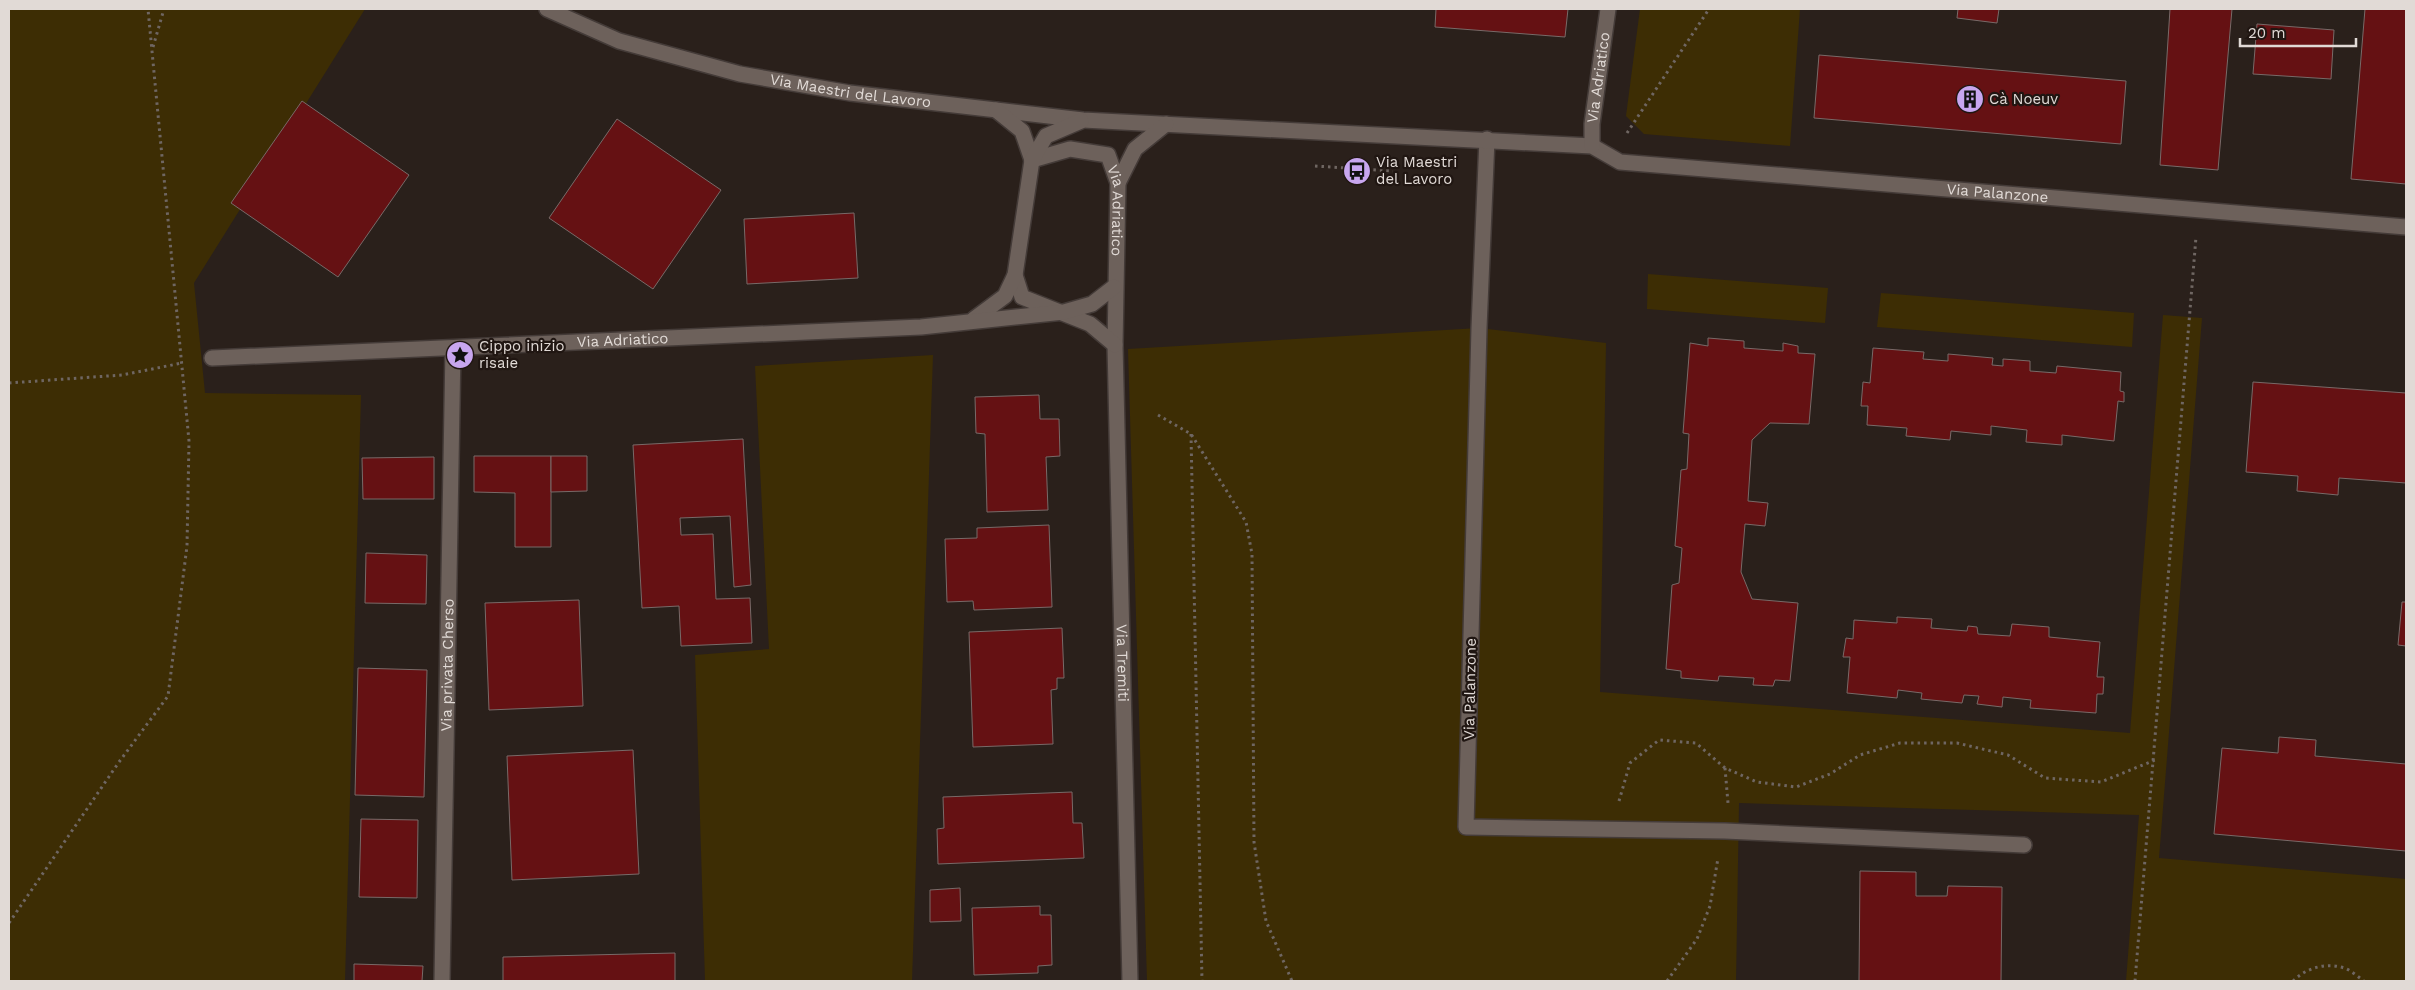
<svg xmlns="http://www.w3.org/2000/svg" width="2415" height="990" viewBox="0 0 2415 990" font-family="'Work Sans',sans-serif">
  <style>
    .green { fill: #3d2d04 }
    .building { fill: #651113; stroke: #786a68 }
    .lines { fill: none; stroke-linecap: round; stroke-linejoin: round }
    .lane-casing { stroke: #443b38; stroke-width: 18 }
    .street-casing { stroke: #443b38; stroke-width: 18 }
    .path { stroke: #6f6662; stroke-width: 3; stroke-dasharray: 2.5 4; stroke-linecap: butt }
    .lane { stroke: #6d615b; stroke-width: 15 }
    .street { stroke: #6d615b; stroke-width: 15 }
    .labels { text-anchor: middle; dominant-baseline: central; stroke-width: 4.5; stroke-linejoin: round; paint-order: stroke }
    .street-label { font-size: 15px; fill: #e1dad6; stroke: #201612 }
    .poi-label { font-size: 15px; fill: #e1dad6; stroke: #201612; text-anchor: start }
  </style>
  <rect width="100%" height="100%" fill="#2a201b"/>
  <g class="green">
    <polygon points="9,9 365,9 194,283 205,393 361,395 345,981 9,981"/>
    <polygon points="1640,9 1800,9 1790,146 1644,134 1626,116"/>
    <polygon points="1648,274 1828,288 1825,323 1647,309"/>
    <polygon points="1881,293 2134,313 2132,347 1877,327"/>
    <polygon points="2163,315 2202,318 2159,858 2406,879 2406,981 2126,981 2139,815 1739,803 1736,981 1147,981 1128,349 1479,328 1606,343 1600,692 2130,733"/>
    <polygon points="933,355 912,981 705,981 695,655 769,649 755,366"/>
  </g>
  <g class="building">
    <polygon points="1436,9 1568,9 1565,37 1435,27"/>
    <polygon points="1958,9 1999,9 1997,23 1957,18"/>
    <polygon points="2170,9 2232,9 2218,170 2160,165"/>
    <polygon points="2365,9 2406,9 2406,184 2351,179"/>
    <polygon points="2257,24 2334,30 2331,79 2253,74"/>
    <polygon points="1819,55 2126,81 2121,144 1814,118"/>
    <polygon points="302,101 409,175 338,277 231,203"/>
    <polygon points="617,119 721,190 653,289 549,218"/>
    <polygon points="854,213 858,278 747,284 744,219"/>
    <polygon points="1708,338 1744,341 1744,348 1783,351 1783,343 1798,346 1798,353 1815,354 1809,424 1770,423 1752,440 1748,501 1768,503 1765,526 1745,524 1741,572 1752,599 1798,603 1790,681 1775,680 1773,686 1753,685 1754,678 1719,676 1718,681 1681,678 1681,671 1666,669 1672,585 1679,583 1682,548 1675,546 1681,470 1687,469 1689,434 1683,433 1690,343 1708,346"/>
    <polygon points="1873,348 1924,352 1923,359 1948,361 1948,354 1993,358 1992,365 2003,366 2003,359 2030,361 2030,371 2056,373 2057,366 2121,372 2120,391 2124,392 2124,402 2118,401 2114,441 2062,435 2062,445 2026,442 2027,430 1991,426 1991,435 1951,431 1950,440 1906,436 1907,428 1867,425 1868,406 1861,406 1863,382 1870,383"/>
    <polygon points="2253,382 2406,393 2406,483 2339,478 2338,495 2297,491 2298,476 2246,472"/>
    <polygon points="1039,395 1040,419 1059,419 1060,456 1046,457 1048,510 987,512 985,434 976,433 975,397"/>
    <polygon points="743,439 751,585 734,587 730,516 680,518 681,535 713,534 716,599 750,598 752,643 681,646 679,606 642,608 633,445"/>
    <polygon points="474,456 551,456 551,547 515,547 515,493 474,492"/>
    <polygon points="551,456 587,456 587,491 551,492"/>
    <polygon points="434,457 434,499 363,499 362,458"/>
    <polygon points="1049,525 1052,607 974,610 973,601 947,602 945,539 977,538 977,528"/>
    <polygon points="366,553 427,555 426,604 365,603"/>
    <polygon points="579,600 583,706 489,710 485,603"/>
    <polygon points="2402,602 2406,602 2406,646 2398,645"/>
    <polygon points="1897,617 1932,619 1931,628 1967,631 1968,626 1977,627 1978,634 2010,636 2012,624 2049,627 2049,637 2100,642 2097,677 2104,677 2103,694 2097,694 2096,713 2030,708 2031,700 2003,697 2002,707 1977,704 1979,696 1964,695 1962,703 1921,699 1922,693 1898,690 1897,698 1847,693 1850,657 1843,657 1846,638 1853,639 1854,620 1897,623"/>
    <polygon points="1062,628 1064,678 1057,678 1057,689 1051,690 1053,744 973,747 969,632"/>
    <polygon points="358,668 427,670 424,797 355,795"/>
    <polygon points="2279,737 2316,740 2315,756 2406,764 2406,851 2214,834 2222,748 2278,753"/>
    <polygon points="633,750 639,874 512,880 507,756"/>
    <polygon points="1072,792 1073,823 1082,823 1084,858 938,864 937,829 944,828 943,797"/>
    <polygon points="361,819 418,820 417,898 359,897"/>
    <polygon points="1860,871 1916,872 1916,896 1947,896 1948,886 2002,887 2001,981 1859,981"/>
    <polygon points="960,888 961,921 930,922 930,890"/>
    <polygon points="1040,906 1040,915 1051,915 1052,965 1038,966 1038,973 974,975 972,908"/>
    <polygon points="675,953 675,981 503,981 503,957"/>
    <polygon points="354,964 423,966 422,981 354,981"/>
  </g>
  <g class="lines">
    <g class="lane-casing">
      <polyline id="lane" points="1487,139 1479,328 1466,827 1725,831 2024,845"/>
    </g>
    <g class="street-casing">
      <g id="street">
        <path id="s1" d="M547 9 619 41 740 74 850 93 1083 120 1592 146 1620 162 2406 227"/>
        <polyline points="996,110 1022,131 1032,160"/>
        <path id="s2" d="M1592 146V124L1608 9"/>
        <path id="s3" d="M1032 160 1070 149 1108 155 1118 183 1115 345 1130 981"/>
        <polyline points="1118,183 1135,149 1166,124"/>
        <polyline points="1015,275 1022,297 1090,324 1115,345"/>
        <polyline points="974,319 1005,296 1015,275 1032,160 1046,136 1081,121"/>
        <path id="s4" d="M212 358 921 327 1064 312 1092 304 1114 287"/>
        <path id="s5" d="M442 981 453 348"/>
      </g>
    </g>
    <g class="path">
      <polyline points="153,47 164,9"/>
      <polyline points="1627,133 1709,9"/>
      <polyline points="1315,166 1393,171"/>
      <polyline points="9,383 122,375 182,363"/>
      <polyline points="1158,415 1191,434 1246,522 1252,554 1254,842 1266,921 1292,981"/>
      <polyline points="1191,434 1202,981"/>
      <polyline points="1725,768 1728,803"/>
      <polyline points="1619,801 1630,763 1659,740 1696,743 1725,768 1757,782 1796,787 1830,774 1860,755 1900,743 1957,743 2008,755 2045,778 2101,782 2155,760"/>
      <polyline points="9,923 119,762 168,696 187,546 189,441 148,9"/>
      <polyline points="1667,981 1697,939 1710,906 1718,858"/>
      <polyline points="2135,981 2196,237"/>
      <path d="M2293 981C2306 968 2326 962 2344 968 2351 970 2358 977 2364 981"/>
    </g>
    <use href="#lane" class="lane"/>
    <use href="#street" class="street"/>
  </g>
  <defs>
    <g id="building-disc" transform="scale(1.4375)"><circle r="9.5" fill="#c8a6ef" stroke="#201612"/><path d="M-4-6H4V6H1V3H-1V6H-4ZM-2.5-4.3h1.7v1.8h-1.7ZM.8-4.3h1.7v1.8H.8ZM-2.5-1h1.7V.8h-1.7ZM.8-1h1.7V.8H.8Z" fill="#111"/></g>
    <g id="bus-disc" transform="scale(1.4375)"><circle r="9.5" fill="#c8a6ef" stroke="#201612"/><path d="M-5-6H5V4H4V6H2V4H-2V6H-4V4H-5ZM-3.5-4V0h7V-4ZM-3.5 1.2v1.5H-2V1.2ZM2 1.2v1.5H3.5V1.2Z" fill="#111"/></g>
    <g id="sight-disc" transform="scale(1.4375)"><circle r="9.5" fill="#c8a6ef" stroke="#201612"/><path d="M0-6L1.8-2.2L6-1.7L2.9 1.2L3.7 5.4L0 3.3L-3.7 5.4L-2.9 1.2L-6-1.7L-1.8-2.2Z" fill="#111"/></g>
  </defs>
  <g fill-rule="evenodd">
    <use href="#building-disc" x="1970" y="99"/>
    <use href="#bus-disc" x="1357" y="171"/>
    <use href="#sight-disc" x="460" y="355"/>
  </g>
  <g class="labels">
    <g class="street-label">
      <text stroke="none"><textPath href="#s2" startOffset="69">Via Adriatico</textPath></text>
      <text stroke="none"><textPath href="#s1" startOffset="316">Via Maestri del Lavoro</textPath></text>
      <text stroke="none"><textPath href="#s1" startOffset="1471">Via Palanzone</textPath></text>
      <text stroke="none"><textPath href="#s3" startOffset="135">Via Adriatico</textPath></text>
      <text stroke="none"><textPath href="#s4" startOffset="411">Via Adriatico</textPath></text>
      <text stroke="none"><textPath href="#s3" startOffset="588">Via Tremiti</textPath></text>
      <text stroke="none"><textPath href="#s5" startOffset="316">Via privata Cherso</textPath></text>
      <text transform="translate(1470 689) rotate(-89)">Via Palanzone</text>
    </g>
    <g class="poi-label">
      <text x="1989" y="99">Cà Noeuv</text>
      <text x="1376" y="162">Via Maestri<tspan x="1376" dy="17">del Lavoro</tspan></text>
      <text x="479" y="346">Cippo inizio<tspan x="479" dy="17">risaie</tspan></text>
    </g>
  </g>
  <rect width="2415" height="990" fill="none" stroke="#e1dad6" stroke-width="20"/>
  <path d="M2240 38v8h116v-8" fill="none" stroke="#e1dad6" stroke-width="2.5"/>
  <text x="2248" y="38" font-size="15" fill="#e1dad6" stroke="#201612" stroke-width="4" paint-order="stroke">20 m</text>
</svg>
